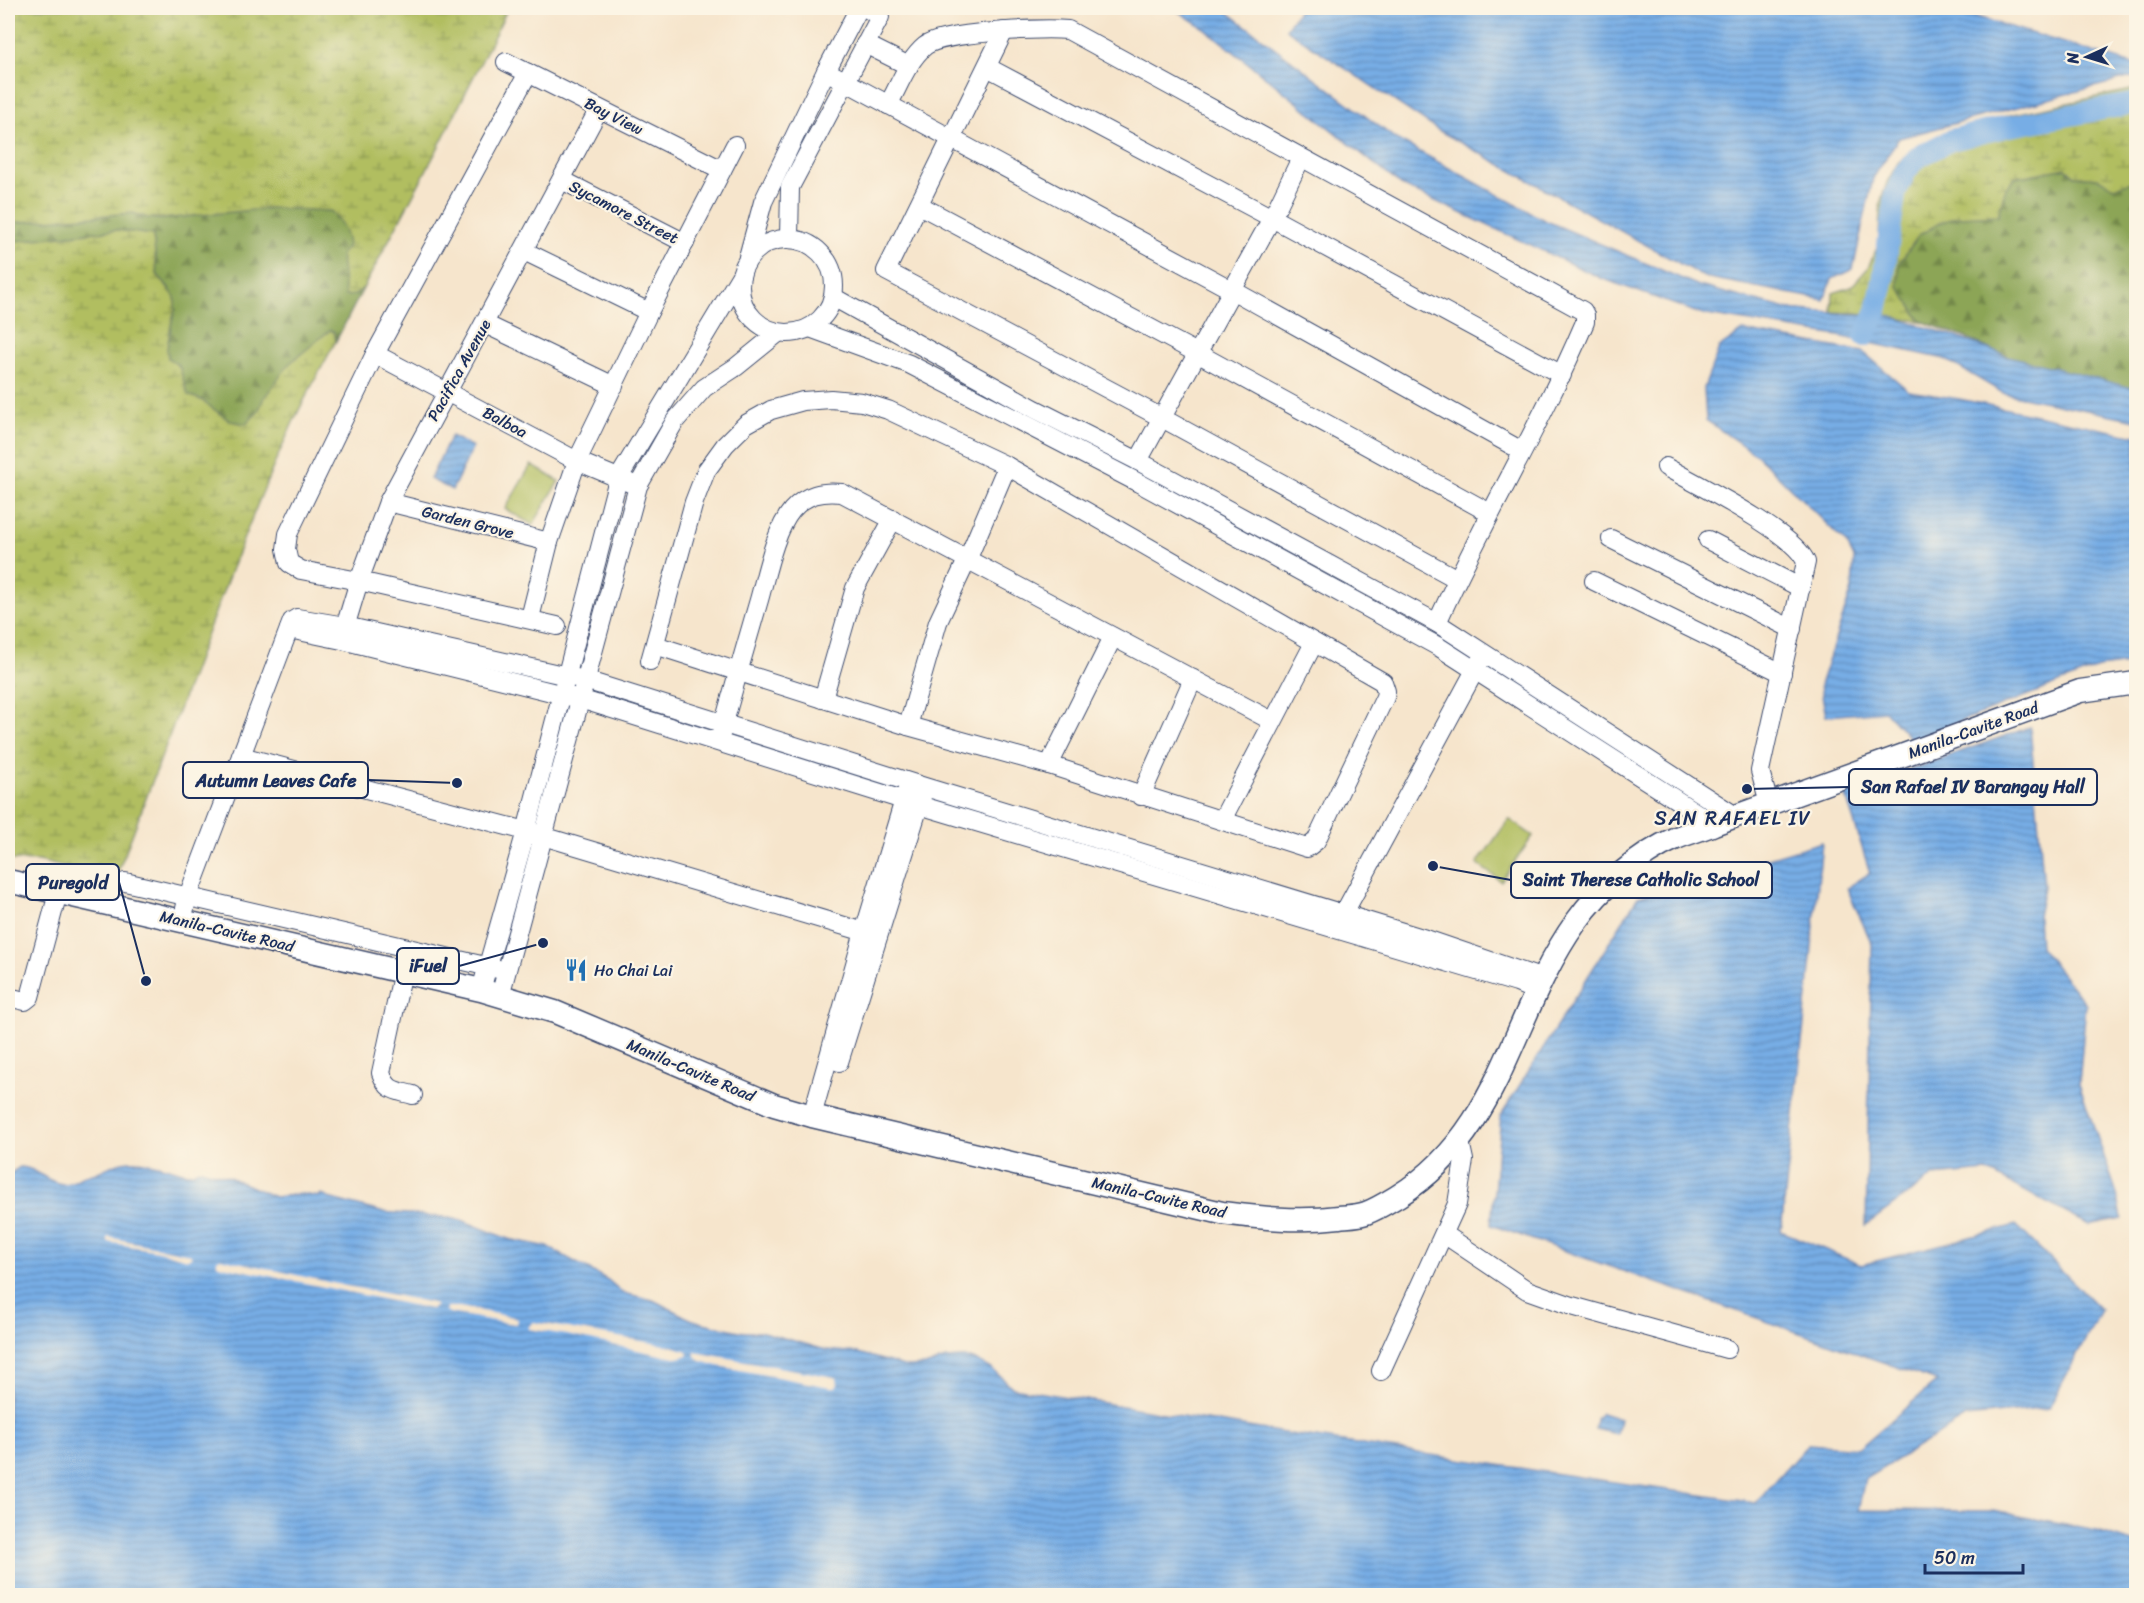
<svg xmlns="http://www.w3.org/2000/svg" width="2144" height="1603" viewBox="0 0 2144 1603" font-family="Sriracha,sans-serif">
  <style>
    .grass { fill: #b1be60; stroke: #66765f; stroke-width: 1.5 }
    .forest { fill: url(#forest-firs); stroke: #546a5a; stroke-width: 1.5 }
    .wetland { fill: url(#wetland-marsh); stroke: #66765f; stroke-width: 1.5 }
    .water { fill: url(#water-rules); stroke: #496ea2; stroke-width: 1.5 }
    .pier { fill: #f6e5cc }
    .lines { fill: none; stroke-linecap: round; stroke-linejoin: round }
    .river { stroke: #77ade5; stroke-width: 22 }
    .minor-casing { stroke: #3c4a6e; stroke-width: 20 }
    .major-casing { stroke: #3c4a6e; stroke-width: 25 }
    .minor { stroke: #fff; stroke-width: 18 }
    .major { stroke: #fff; stroke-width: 22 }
    .labels { text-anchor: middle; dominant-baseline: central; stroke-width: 4.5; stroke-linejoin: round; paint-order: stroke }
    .street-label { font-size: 16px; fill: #1b2f5e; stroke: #fcf5e5 }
    .poi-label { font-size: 16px; fill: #1b2f5e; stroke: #fcf5e5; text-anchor: start }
    .quarter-label { font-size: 20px; letter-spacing: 1.5px; fill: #1b2f5e; stroke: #fcf5e5 }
    .leader { fill: none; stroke: #1b2f5e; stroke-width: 2 }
    .callout-dot { fill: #1b2f5e; stroke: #fcf5e5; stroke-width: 2 }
    .callout { fill: #fcf5e5; stroke: #1b2f5e; stroke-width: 2 }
    .callout-label { font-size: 18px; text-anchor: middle; font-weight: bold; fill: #1b2f5e }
  </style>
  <defs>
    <pattern id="forest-firs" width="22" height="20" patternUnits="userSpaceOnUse" patternTransform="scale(1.5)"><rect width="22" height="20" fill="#8ca556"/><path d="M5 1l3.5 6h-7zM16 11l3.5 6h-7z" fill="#72874a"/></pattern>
    <pattern id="wetland-marsh" width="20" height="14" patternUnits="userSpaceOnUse" patternTransform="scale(1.5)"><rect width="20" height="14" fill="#b1be60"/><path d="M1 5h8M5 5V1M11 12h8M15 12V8" fill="none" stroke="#8f9b52"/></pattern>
    <pattern id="water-rules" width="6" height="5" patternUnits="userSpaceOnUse" patternTransform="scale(1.5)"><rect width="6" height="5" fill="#77ade5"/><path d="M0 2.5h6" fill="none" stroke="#618dbd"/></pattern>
  </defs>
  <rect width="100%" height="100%" fill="#fcf5e5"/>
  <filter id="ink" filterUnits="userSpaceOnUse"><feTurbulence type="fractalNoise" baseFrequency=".0167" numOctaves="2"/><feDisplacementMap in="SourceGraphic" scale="12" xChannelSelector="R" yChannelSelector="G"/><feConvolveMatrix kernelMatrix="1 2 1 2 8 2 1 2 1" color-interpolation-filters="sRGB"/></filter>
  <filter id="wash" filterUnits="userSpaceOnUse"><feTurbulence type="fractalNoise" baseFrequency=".008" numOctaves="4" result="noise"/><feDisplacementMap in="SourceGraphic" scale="24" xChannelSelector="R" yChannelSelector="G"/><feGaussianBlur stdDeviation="1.35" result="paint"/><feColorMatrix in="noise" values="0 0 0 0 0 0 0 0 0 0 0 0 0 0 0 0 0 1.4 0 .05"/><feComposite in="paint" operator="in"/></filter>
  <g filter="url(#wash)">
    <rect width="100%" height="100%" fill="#f6e5cc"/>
    <g class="grass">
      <polygon points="531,465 559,481 533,525 505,509"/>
      <polygon points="1509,819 1533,836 1501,881 1477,864"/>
    </g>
    <g class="forest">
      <polygon points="2066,168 2075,176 2098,178 2114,187 2136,181 2136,393 2019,363 1964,337 1921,321 1898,286 1899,263 1919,235 1941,222 1957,217 1998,215 2006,187 2014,178"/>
      <polygon points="273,208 331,211 342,222 348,239 355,295 364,287 336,341 334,332 330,330 264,398 258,412 246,424 230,421 201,400 187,395 179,366 168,358 167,348 171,325 175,310 170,289 157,274 153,235 116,230 8,242 8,223 133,213 148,218 161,219"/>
    </g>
    <g class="wetland">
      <path d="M8 8H508L436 152 364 287 355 295 345 296 341 255 348 246C347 231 341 221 331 211L273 208 161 219 148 218 133 213 8 223Z"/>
      <polygon points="2136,89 2136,181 2114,187 2098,178 2075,176 2066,168 2014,178 2006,187 1998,215 1957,217 1941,222 1919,235 1899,263 1898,286 1921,321 1892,318 1886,315 1832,312 1833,293 1851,287 1867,269 1879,244 1880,204 1887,182 1898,163 1915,147 1957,130 2010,115"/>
      <path d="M116 230 153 235 157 274 175 297V310L171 325 167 348 168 358 179 366 188 395 201 400 230 421 246 424 258 412 264 398 289 364 330 330 334 332 336 341C322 367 308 392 295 418 226 568 176 726 115 879L39 861 8 860V242Z"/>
    </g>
    <g class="water">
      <polygon points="1173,8 1222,8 1396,139 1544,220 1699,286 1787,309 1844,314 1886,315 1951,335 2004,355 2136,389 2136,420 2003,393 1945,359 1838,336 1701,314 1601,278 1401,185 1204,28"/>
      <polygon points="1300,8 1948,8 2136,65 2136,76 1899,138 1873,178 1853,269 1832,279 1824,300 1704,277 1438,130 1286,29"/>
      <polygon points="1743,331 1863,352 1909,391 1959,399 2136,436 2136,663 2098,668 1912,740 1885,711 1826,716 1820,685 1852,589 1854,558 1847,544 1758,456 1706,420 1704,388 1719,348"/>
      <polygon points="451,436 473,447 452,490 430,479"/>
      <polygon points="2030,727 2044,887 2038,916 2040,947 2086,1004 2079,1084 2117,1194 2122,1218 2089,1225 1987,1171 1933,1176 1866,1225 1872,944 1847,888 1870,873 1845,793"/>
      <path d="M1822 842 1808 988 1781 1231 1861 1265 2016 1225 2101 1310 2049 1408 1966 1417 1865 1479 1858 1510 1994 1511 2096 1531 2136 1543V1596H8V1175L20 1167C36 1167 46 1183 63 1184 72 1184 76 1179 84 1176 87 1175 90 1175 93 1174 103 1171 112 1164 123 1162 144 1158 166 1168 187 1173H193L196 1170 201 1169 229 1177 275 1197 302 1194 319 1197 321 1194 328 1198 381 1212 444 1217 464 1221 508 1239 548 1247 608 1280 623 1293 653 1300 690 1319 703 1323 744 1332H763L826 1350 858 1353 907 1367 925 1366 946 1359 963 1358 975 1360 992 1369 1013 1388 1302 1436 1756 1503 1808 1444 1859 1448 1937 1381 1491 1225 1501 1115 1638 897Z"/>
      <polygon points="1601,1413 1620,1419 1617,1434 1595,1429 1596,1419"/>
    </g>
    <g class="pier">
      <polygon points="108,1237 190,1254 192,1256 188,1259 158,1251 108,1242"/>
      <polygon points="220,1258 346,1286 394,1295 432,1303 436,1306 431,1309 416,1306 222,1266 217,1264 217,1260"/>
      <polygon points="446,1307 460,1307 513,1317 517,1319 516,1324 500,1322 450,1313 446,1311"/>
      <polygon points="534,1322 675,1347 687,1351 688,1355 678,1358 665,1356 567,1335 529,1329 529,1326"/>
      <polygon points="695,1352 834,1377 837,1379 838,1384 836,1387 830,1387 718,1366 701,1361 695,1356"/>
    </g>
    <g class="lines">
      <polyline class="river" points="1865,336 1877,310 1883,281 1895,194 1905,172 1918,157 1951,140 2005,127 2136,103"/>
    </g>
  </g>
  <g filter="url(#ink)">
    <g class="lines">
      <g class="minor-casing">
        <g id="minor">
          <polyline points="1004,31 886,271 1162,418 1457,579"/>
          <polyline points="865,44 909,66"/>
          <polyline points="506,62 722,170"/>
          <polyline points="987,67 1272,218 1562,375"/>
          <polyline points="826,71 1232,290 1522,451"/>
          <polyline points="528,73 375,354 288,534 286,549 289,563 301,570 359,581 557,626"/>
          <path d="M888 105C899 86 908 60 925 46 942 32 1043 28 1068 30L1583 311 1585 315V322C1541 425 1483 521 1437 623"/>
          <polyline points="562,180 685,243"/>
          <polyline points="919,205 1197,353 1490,513"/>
          <polyline points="789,238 790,187 880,17 866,8"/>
          <circle cx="787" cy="286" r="47"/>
          <polyline points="524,251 649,312"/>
          <polyline points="748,257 763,202 826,71 859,8"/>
          <polyline points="833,297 1035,409 1138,461 1437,623 1737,817"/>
          <polyline points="485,324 614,386"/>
          <polyline points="810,328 909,364 1139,483 1439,647 1714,824"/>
          <polyline points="375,354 577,461 630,483"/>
          <polyline points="1138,461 1272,218 1301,158"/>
          <path d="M1666 467C1696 484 1795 533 1806 562L1760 771 1769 804"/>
          <polyline points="388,502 549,542"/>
          <polyline points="1611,539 1792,629"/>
          <polyline points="1708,540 1801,588"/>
          <polyline points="1594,581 1782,673"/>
          <polyline points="530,618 549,542 577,461 649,312 735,145"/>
          <polyline points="289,629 342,640 580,699 919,805 1517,983 1538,992"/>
          <polyline points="342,637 359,581 388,502 599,109"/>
          <polyline points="650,661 694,502 706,471 725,445 746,424 771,410 803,401 831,399 862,402 888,410 1007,466 1383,682 1386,691 1385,697 1316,841 1307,848 1049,765 908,726 655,645"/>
          <polyline points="823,699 855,588 893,519"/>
          <polyline points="908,726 938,622 968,558 1007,466"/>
          <path d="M721 734C733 689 746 645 759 600 766 575 775 530 792 510 806 494 822 491 842 493L1272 721"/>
          <polyline points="241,756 526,831 878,936"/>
          <polyline points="1049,765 1113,637"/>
          <polyline points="1141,796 1193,679"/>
          <polyline points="1222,820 1314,643"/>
          <polyline points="125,882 498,969"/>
          <polyline points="182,921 188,896 289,629 292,621 297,618 345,626 585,680 925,787 1426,939 1543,979"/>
          <polyline points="1338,924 1480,661"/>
          <path d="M403 971 381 1073C388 1092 395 1090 413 1095"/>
          <polyline points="481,990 526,831 618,479 741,275"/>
          <polyline points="500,996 638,486 675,421 704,388 736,367 778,333"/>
          <polyline points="8,997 25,1001 30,997 58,893"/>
          <polyline points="839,1062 923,793"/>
          <polyline points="812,1116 864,932 907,790"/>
          <polyline points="1444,1234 1527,1290 1572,1306 1727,1349"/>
          <polyline points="1381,1371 1457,1204 1464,1160 1460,1142"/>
        </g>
      </g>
      <g class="major-casing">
        <path id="major" d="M8 881 481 990 555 1012 774 1105 812 1116 1222 1213C1261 1218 1299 1222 1339 1217 1348 1216 1358 1216 1366 1213 1377 1209 1388 1202 1398 1196 1503 1131 1510 1014 1576 922 1600 888 1638 855 1676 838 1689 833 1702 829 1714 824L2080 691 2136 683"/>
      </g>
      <use href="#minor" class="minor"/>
      <use href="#major" class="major"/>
    </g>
  </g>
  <defs>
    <g id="restaurant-bare" transform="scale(1.8)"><path d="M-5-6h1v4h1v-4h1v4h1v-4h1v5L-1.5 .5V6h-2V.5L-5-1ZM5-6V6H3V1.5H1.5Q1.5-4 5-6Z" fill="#1f6fb2" stroke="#fcf5e5" stroke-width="2.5" paint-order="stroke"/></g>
  </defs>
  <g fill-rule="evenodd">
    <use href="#restaurant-bare" x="576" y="970"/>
  </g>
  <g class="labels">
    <g class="street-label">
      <text transform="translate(614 116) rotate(27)">Bay View</text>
      <text transform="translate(624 212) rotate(27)">Sycamore Street</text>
      <text transform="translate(459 370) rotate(-61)">Pacifica Avenue</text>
      <text transform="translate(505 422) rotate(28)">Balboa</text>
      <text transform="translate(468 522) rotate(14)">Garden Grove</text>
      <text transform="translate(1973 730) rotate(-20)">Manila-Cavite Road</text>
      <text transform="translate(227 931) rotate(13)">Manila-Cavite Road</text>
      <text transform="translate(691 1070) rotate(23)">Manila-Cavite Road</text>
      <text transform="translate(1159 1197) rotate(13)">Manila-Cavite Road</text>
    </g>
    <g class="poi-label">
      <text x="594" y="970">Ho Chai Lai</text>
    </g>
    <g class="quarter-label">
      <text x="1733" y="818">SAN RAFAEL IV</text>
    </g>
  </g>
  <path class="leader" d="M457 783L368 780M1747 789L1849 787M1433 866L1511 880M146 981L119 882M543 943L459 966"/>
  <g class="callout-dot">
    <circle cx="457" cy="783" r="6"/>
    <circle cx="1747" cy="789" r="6"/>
    <circle cx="1433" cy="866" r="6"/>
    <circle cx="146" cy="981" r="6"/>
    <circle cx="543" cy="943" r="6"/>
  </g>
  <g class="callout">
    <rect x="183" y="762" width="185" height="36" rx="6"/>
    <rect x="1849" y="769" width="248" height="36" rx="6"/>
    <rect x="1511" y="862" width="261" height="36" rx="6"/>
    <rect x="26" y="864" width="93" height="36" rx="6"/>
    <rect x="397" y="948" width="62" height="36" rx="6"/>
  </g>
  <g class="callout-label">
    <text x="276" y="787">Autumn Leaves Cafe</text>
    <text x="1973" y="793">San Rafael IV Barangay Hall</text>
    <text x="1641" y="886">Saint Therese Catholic School</text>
    <text x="73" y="889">Puregold</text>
    <text x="428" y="972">iFuel</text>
  </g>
  <rect width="2144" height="1603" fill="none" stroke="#fcf5e5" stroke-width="30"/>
  <g transform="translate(2087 57) rotate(266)" stroke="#fcf5e5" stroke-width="4.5" paint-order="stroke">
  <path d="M0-4.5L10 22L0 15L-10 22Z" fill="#1b2f5e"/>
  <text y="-9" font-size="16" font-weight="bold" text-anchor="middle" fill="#1b2f5e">N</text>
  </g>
  <path d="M1925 1564v9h98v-9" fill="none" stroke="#1b2f5e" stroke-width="3"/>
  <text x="1934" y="1564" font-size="18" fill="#1b2f5e" stroke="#fcf5e5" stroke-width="4.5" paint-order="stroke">50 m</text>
</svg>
